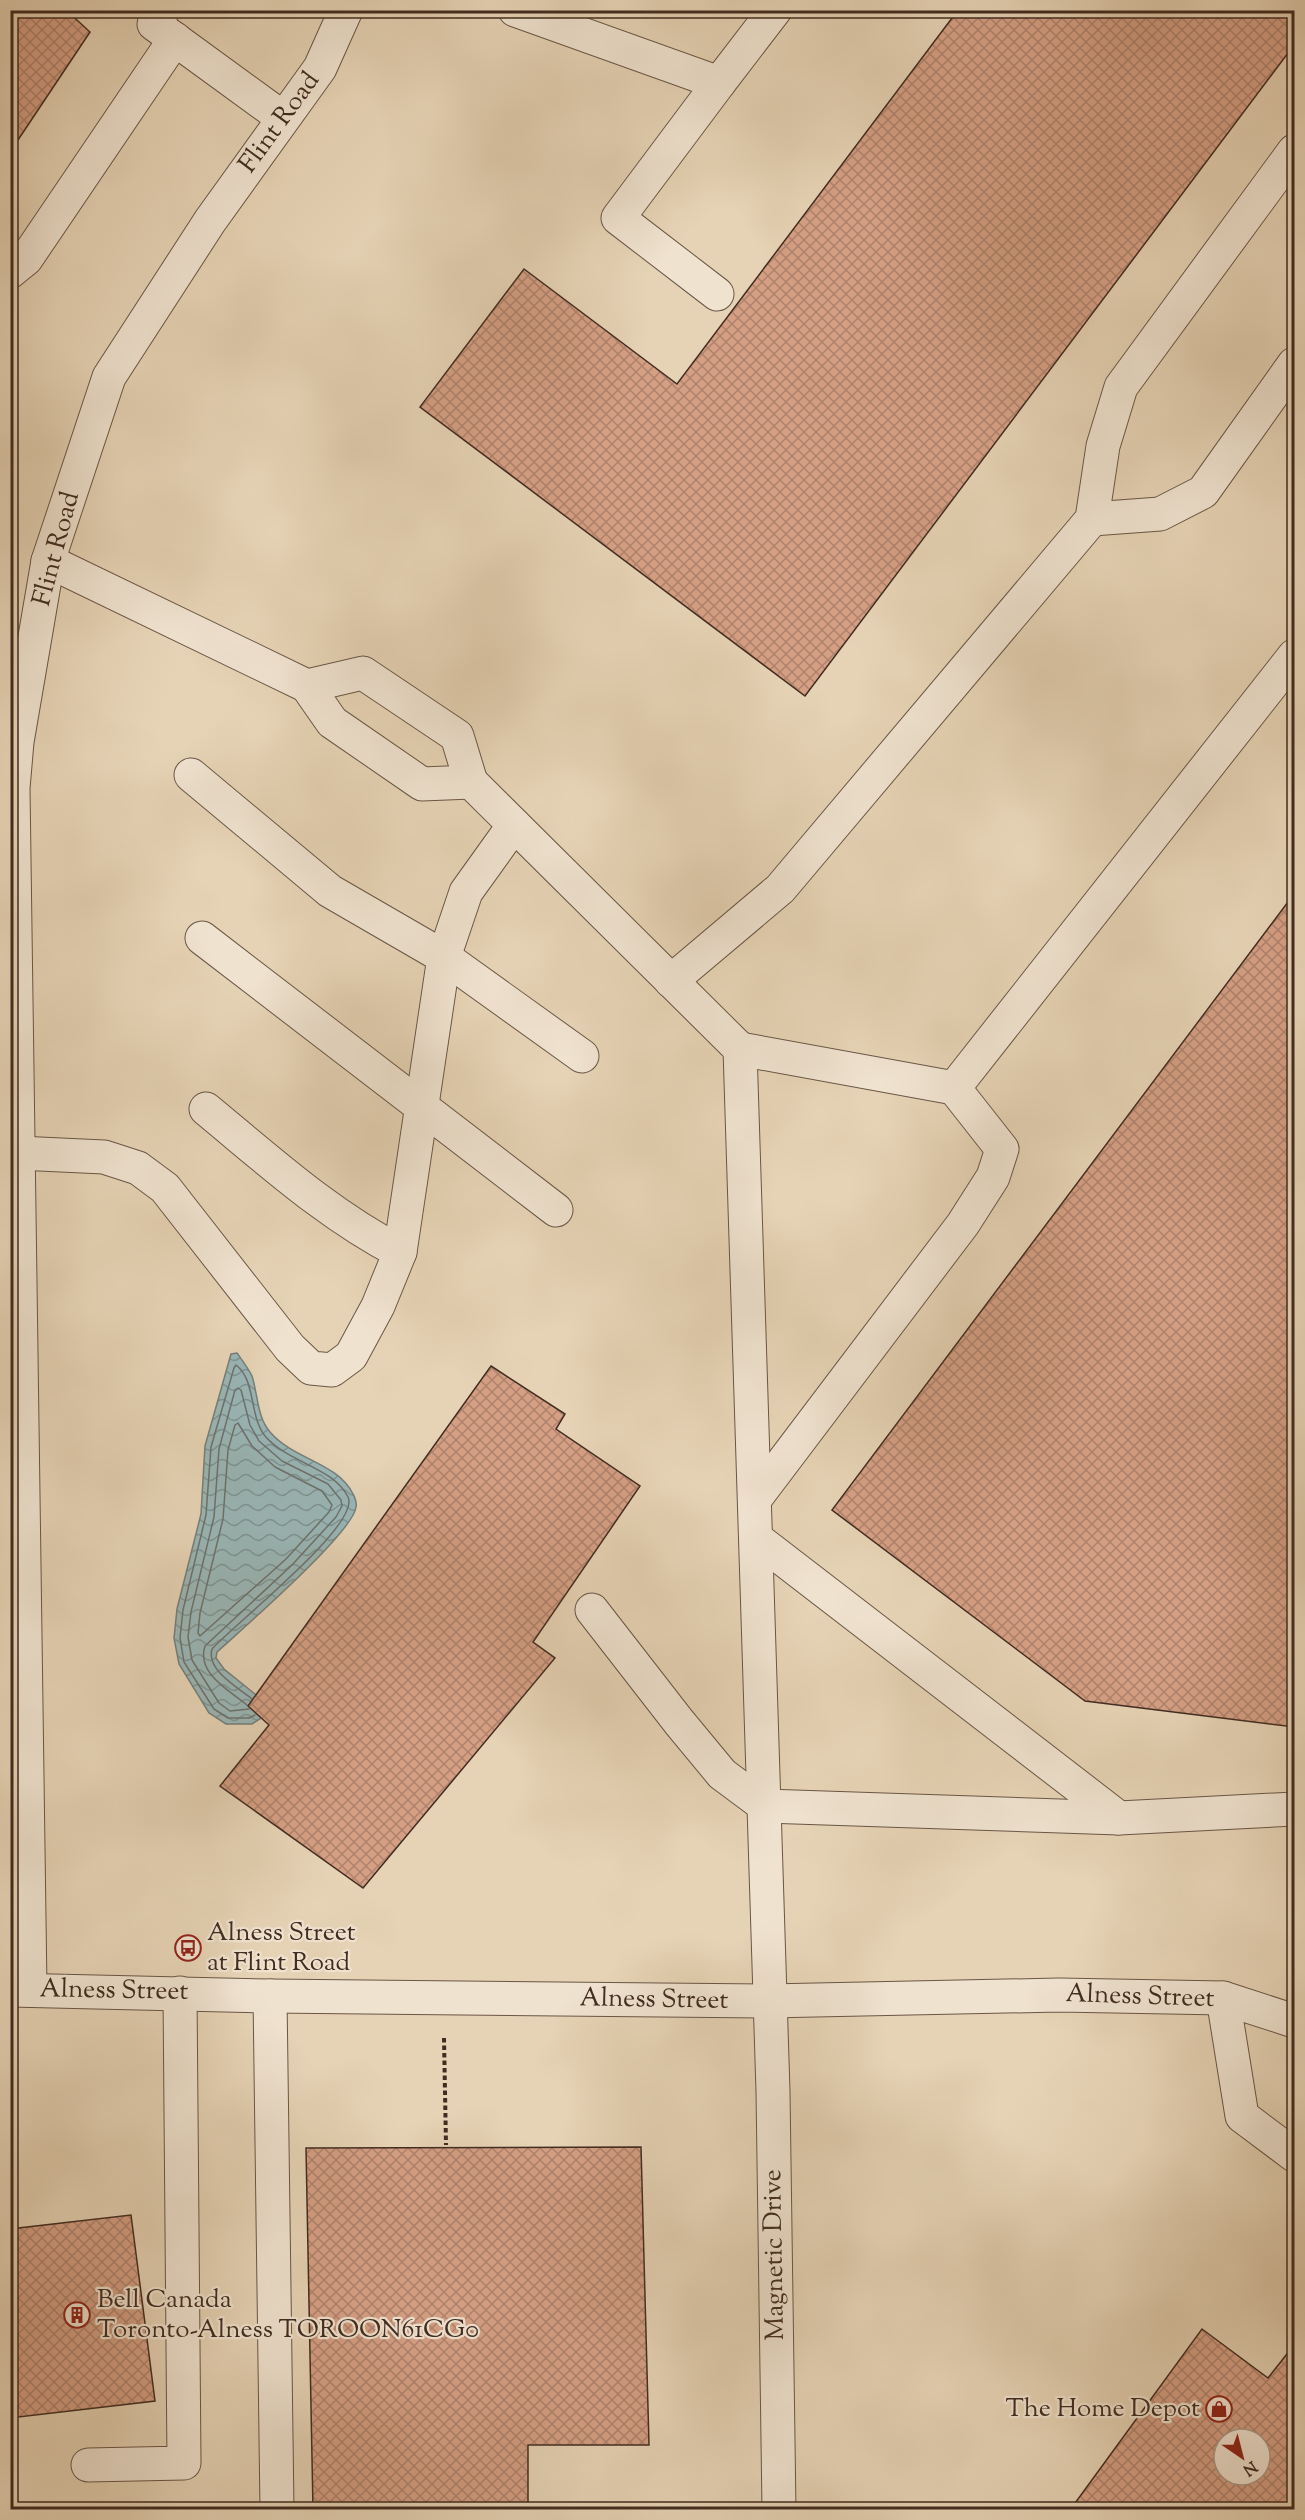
<svg xmlns="http://www.w3.org/2000/svg" width="1305" height="2520" viewBox="0 0 1305 2520" font-family="'Sorts Mill Goudy',serif">
  <style>
    .water { fill: url(#water-waves); stroke: #767f7a; stroke-width: 1.5 }
    .lines { fill: none; stroke-linecap: round; stroke-linejoin: round }
    .shore { stroke: #6d716c; stroke-width: 1.5 }
    .building { fill: url(#building-cross-hatch); stroke: #412c21; stroke-width: 1.5; fill-rule: evenodd }
    .minor-casing { stroke: #6a5646; stroke-width: 35 }
    .path { stroke: #412c21; stroke-width: 4; stroke-dasharray: 4.5 3; stroke-linecap: butt }
    .minor { stroke: #efe2cf; stroke-width: 33 }
    .labels { text-anchor: middle; dominant-baseline: central; stroke-width: 4.5; stroke-linejoin: round; paint-order: stroke }
    .street-label { font-size: 26px; fill: #412c21; stroke: #efe2cf }
    .poi-label { font-size: 26px; fill: #412c21; stroke: #efe2cf; text-anchor: start }
  </style>
  <defs>
    <pattern id="water-waves" width="16" height="10" patternUnits="userSpaceOnUse" patternTransform="scale(1.5)"><rect width="16" height="10" fill="#99b6b6"/><path d="M0 5q4-4 8 0t8 0" fill="none" stroke="#7e9494"/></pattern>
    <pattern id="building-cross-hatch" width="8" height="8" patternUnits="userSpaceOnUse" patternTransform="scale(1.5)"><rect width="8" height="8" fill="#d59f84"/><path d="M0 0l8 8M0 8l8-8" fill="none" stroke="#ae826c"/></pattern>
  </defs>
  <rect width="100%" height="100%" fill="#e6d3b5"/>
  <filter id="stains"><feTurbulence type="fractalNoise" baseFrequency=".00333" numOctaves="4"/><feColorMatrix values="0 0 0 0 .2 0 0 0 0 .09 0 0 0 0 .02 0 0 0 .5 -.17"/></filter>
  <radialGradient id="worn" r=".72"><stop offset=".6" stop-color="#630" stop-opacity="0"/><stop offset="1" stop-color="#630" stop-opacity=".3"/></radialGradient>
  <path class="water" d="M237 1353C242 1360 248 1368 252 1376 258 1395 257 1417 270 1432 294 1460 337 1462 353 1494 355 1497 357 1504 356 1507 353 1533 241 1630 217 1652L216 1658 224 1669 271 1707 269 1713 252 1724H226L209 1713 179 1664 174 1638 177 1609 201 1514 205 1446 231 1354Z"/>
  <g class="lines">
    <g class="shore">
      <polygon points="238,1423 252,1446 275,1467 322,1491 332,1505 329,1512 286,1559 200,1636 198,1633 200,1613 223,1519 228,1450 235,1425"/>
      <path d="M252 1699C237 1687 206 1670 212 1649 232 1626 362 1524 348 1497 333 1467 288 1463 265 1436 249 1416 256 1380 236 1365L234 1368 211 1447 206 1515 183 1610 180 1638 184 1662 214 1709 228 1718H249L255 1715"/>
      <path d="M247 1705C229 1690 196 1673 205 1646L292 1565 336 1517 342 1506 341 1500 328 1484 282 1461 259 1441 250 1425 241 1390 238 1388 235 1390 219 1449 214 1517 191 1612 188 1637 192 1660 219 1703 230 1711 249 1709"/>
    </g>
  </g>
  <g class="building">
    <polygon points="10,10 66,10 90,32 10,152"/>
    <polygon points="958,10 1294,10 1294,45 805,696 420,407 524,269 677,384"/>
    <polygon points="1294,894 1294,1727 1085,1701 832,1510"/>
    <polygon points="491,1366 565,1414 556,1429 640,1486 533,1642 555,1658 363,1888 220,1786 269,1725 248,1706"/>
    <polygon points="641,2147 649,2445 528,2445 528,2510 313,2510 306,2148"/>
    <polygon points="131,2215 155,2401 10,2418 10,2229"/>
    <path d="M1202 2329 1268 2378 1294 2345V2510H1070ZM1224 2439H1260V2475H1224Z"/>
  </g>
  <g class="lines">
    <g class="minor-casing">
      <g id="minor">
        <polyline points="163,10 154,24 283,118"/>
        <polyline points="515,10 719,83 618,218 717,294"/>
        <polyline points="719,83 775,10"/>
        <polyline points="10,272 26,259 175,39"/>
        <polyline points="1092,519 1160,514 1203,492 1294,364"/>
        <polyline points="48,561 307,686 332,722 422,784 471,782 457,736 363,673 307,686"/>
        <polyline points="191,775 330,891 444,957 582,1056"/>
        <polyline points="471,782 740,1049 773,2091 779,2510"/>
        <polyline points="202,938 556,1210"/>
        <polyline points="671,981 780,889 1092,519 1103,446 1121,387 1294,151"/>
        <polyline points="740,1049 954,1088 1294,656"/>
        <path d="M206 1109C268 1160 328 1215 400 1252"/>
        <polyline points="18,1153 104,1157 138,1168 165,1188 290,1348 311,1368 332,1370 351,1356 378,1306 400,1252 444,957 466,892 514,825"/>
        <polyline points="755,1499 963,1224 993,1177 1002,1149 954,1088"/>
        <polyline points="757,1539 1119,1818"/>
        <polyline points="592,1610 679,1722 722,1774 765,1806 1119,1818 1294,1809"/>
        <polyline points="30,1989 13,788 17,742 48,561 109,377 210,221 320,68 346,10"/>
        <polyline points="10,1990 270,1996 768,2001 1059,1995 1223,1998 1294,2021"/>
        <polyline points="270,1996 277,2510"/>
        <polyline points="1223,1998 1242,2116 1294,2155"/>
        <polyline points="88,2465 184,2463 180,1993"/>
      </g>
    </g>
    <polyline class="path" points="444,2038 446,2145"/>
    <use href="#minor" class="minor"/>
  </g>
  <defs>
    <g id="bus-ring" transform="scale(1.35)"><circle r="9.5" fill="#efe2cf" stroke="#8f2418" stroke-width="1.5"/><path d="M-5-6H5V4H4V6H2V4H-2V6H-4V4H-5ZM-3.5-4V0h7V-4ZM-3.5 1.2v1.5H-2V1.2ZM2 1.2v1.5H3.5V1.2Z" fill="#8f2418"/></g>
    <g id="building-ring" transform="scale(1.35)"><circle r="9.5" fill="#efe2cf" stroke="#8f2418" stroke-width="1.5"/><path d="M-4-6H4V6H1V3H-1V6H-4ZM-2.5-4.3h1.7v1.8h-1.7ZM.8-4.3h1.7v1.8H.8ZM-2.5-1h1.7V.8h-1.7ZM.8-1h1.7V.8H.8Z" fill="#8f2418"/></g>
    <g id="shop-ring" transform="scale(1.35)"><circle r="9.5" fill="#efe2cf" stroke="#8f2418" stroke-width="1.5"/><path d="M-5-2.5h2.3a2.7 3.5 0 0 1 5.4 0H5L5.5 6h-11ZM-1.5-2.5h3a1.5 2.3 0 0 0-3 0Z" fill="#8f2418"/></g>
  </defs>
  <g fill-rule="evenodd">
    <use href="#bus-ring" x="188" y="1948"/>
    <use href="#building-ring" x="77" y="2315"/>
    <use href="#shop-ring" x="1219" y="2409"/>
  </g>
  <g class="labels">
    <g class="street-label">
      <text transform="translate(280 123) rotate(-54)">Flint Road</text>
      <text transform="translate(57 549) rotate(-75)">Flint Road</text>
      <text transform="translate(114 1991) rotate(1)">Alness Street</text>
      <text transform="translate(1140 1997) rotate(2)">Alness Street</text>
      <text transform="translate(654 2000) rotate(1)">Alness Street</text>
      <text transform="translate(775 2255) rotate(-91)">Magnetic Drive</text>
    </g>
    <g class="poi-label">
      <text x="207" y="1933">Alness Street<tspan x="207" dy="30">at Flint Road</tspan></text>
      <text x="97" y="2300">Bell Canada<tspan x="97" dy="30">Toronto-Alness TOROON61CG0</tspan></text>
      <text x="1200" y="2409" text-anchor="end">The Home Depot</text>
    </g>
  </g>
  <rect width="1305" height="2520" fill="none" stroke="#e6d3b5" stroke-width="36"/>
  <rect x="12" y="12" width="1281" height="2496" fill="none" stroke="#412c21" stroke-width="3"/>
  <rect x="18" y="18" width="1269" height="2484" fill="none" stroke="#412c21" stroke-width="1.5"/>
  <g transform="translate(1242 2457) rotate(145)"><circle r="28" fill="#efe2cf" stroke="#a99989" stroke-width="1.5"/>
  <path d="M0-4.5L10 22L0 15L-10 22Z" fill="#8f2418"/>
  <text y="-9" font-size="16" font-weight="bold" text-anchor="middle" fill="#412c21">N</text>
  </g>
  <rect width="100%" height="100%" filter="url(#stains)"/>
  <rect width="100%" height="100%" fill="url(#worn)"/>
</svg>
